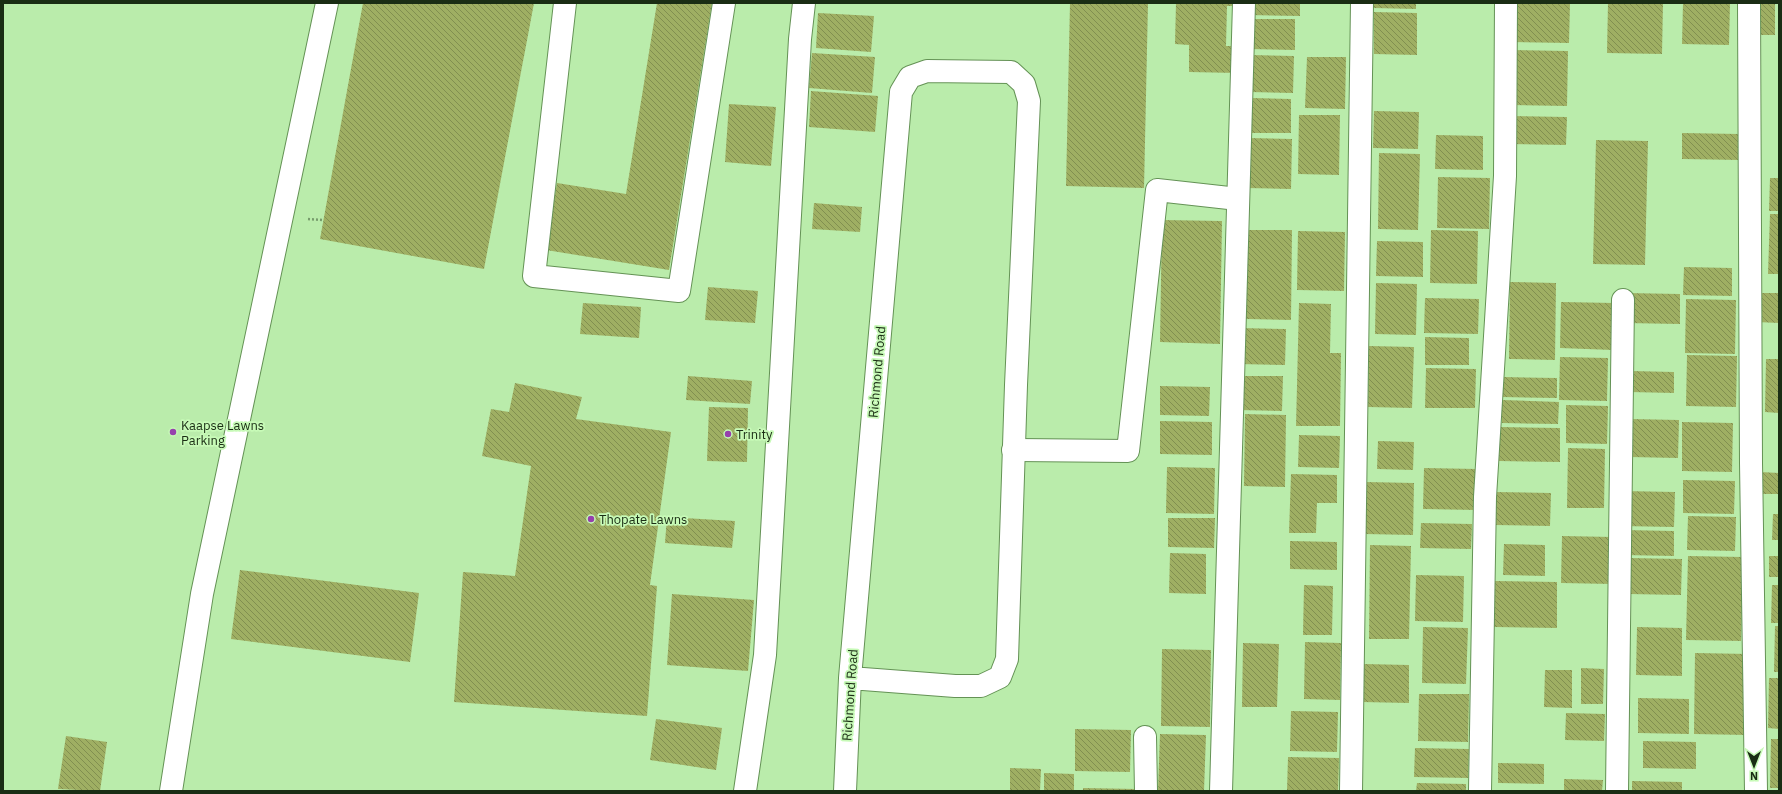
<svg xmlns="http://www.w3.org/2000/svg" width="1782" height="794" viewBox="0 0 1782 794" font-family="'IBM Plex Sans',sans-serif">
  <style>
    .building { fill: url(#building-back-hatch) }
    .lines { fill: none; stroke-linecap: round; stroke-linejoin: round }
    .minor-casing { stroke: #649255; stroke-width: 24 }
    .path { stroke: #779c6c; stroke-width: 2.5; stroke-dasharray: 2 2; stroke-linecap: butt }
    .minor { stroke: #fff; stroke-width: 22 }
    .poi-dot { fill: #9640ad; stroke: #c7fab7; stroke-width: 1.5 }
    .labels { text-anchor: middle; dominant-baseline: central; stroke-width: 3.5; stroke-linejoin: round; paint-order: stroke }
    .street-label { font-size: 13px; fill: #1a2d14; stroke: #c7fab7 }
    .poi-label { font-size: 13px; fill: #1a2d14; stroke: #c7fab7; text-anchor: start }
  </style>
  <defs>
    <pattern id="building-back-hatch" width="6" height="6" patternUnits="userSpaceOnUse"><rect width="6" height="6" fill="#9faf63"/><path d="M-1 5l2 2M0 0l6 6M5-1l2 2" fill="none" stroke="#818f50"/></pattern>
  </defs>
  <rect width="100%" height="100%" fill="#baecab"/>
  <g class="building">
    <polygon points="363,3 534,3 484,269 320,239"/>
    <polygon points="657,3 712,3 669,270 546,250 557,183 626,194"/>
    <polygon points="1070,3 1148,3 1144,188 1066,186"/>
    <polygon points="1176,3 1236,3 1236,6 1227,6 1226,46 1237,46 1237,73 1189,72 1189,45 1175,44"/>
    <polygon points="1250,3 1300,3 1300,16 1249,15"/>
    <polygon points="1373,3 1416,3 1416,9 1373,8"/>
    <polygon points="1510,3 1570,3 1569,43 1510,42"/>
    <polygon points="1608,3 1663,3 1662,54 1607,53"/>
    <polygon points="1683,3 1730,3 1729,45 1682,44"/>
    <polygon points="1755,3 1775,3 1775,35 1754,35"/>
    <polygon points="1374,12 1417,13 1417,55 1374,54"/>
    <polygon points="818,13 874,16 871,52 816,48"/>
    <polygon points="1250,19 1295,19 1295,50 1249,49"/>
    <polygon points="1510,50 1568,51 1567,106 1509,105"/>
    <polygon points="812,53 875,57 872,93 809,88"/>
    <polygon points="1250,55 1294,56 1293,93 1250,92"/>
    <polygon points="1307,57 1346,57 1345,109 1305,108"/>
    <polygon points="811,91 878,96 875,132 809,127"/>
    <polygon points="1251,98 1291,99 1291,133 1250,133"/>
    <polygon points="729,104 776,107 771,166 725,162"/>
    <polygon points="1374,111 1419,112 1418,149 1373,148"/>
    <polygon points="1299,115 1340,115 1339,175 1298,174"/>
    <polygon points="1509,116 1567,117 1566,145 1508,144"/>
    <polygon points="1682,133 1739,134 1739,160 1682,159"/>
    <polygon points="1436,135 1483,136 1483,170 1435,169"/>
    <polygon points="1247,138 1292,139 1291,189 1246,188"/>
    <polygon points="1596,140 1648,141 1645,265 1593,264"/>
    <polygon points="1379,153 1420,154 1418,230 1378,229"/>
    <polygon points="1438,177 1490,178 1489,229 1437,228"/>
    <polygon points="1770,178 1779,178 1779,211 1769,211"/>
    <polygon points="814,203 862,207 860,232 812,229"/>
    <polygon points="1770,214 1779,214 1779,274 1768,274"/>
    <polygon points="1162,220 1222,221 1220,344 1160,342"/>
    <polygon points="1248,230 1292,230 1291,320 1246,319"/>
    <polygon points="1431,230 1478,231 1477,284 1430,283"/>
    <polygon points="1298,231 1345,232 1344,291 1297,290"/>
    <polygon points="1377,241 1423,242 1423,277 1376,276"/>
    <polygon points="1684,267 1732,268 1732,296 1683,295"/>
    <polygon points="1510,282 1556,283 1555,360 1509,359"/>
    <polygon points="1376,283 1417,284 1416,335 1375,334"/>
    <polygon points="708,287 758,291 755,323 705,320"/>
    <polygon points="1625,293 1680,294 1680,324 1625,323"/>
    <polygon points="1757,293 1779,293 1779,323 1757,322"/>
    <polygon points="1425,298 1479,299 1478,334 1424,333"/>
    <polygon points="1686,299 1736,300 1735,354 1685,353"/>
    <polygon points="1561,302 1614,303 1613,350 1560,348"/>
    <polygon points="583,303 641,307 639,338 580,334"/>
    <polygon points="1299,303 1331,304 1330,353 1341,353 1340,426 1296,426"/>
    <polygon points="1240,328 1286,329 1285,365 1239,364"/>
    <polygon points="1425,337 1469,338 1469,365 1425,365"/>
    <polygon points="1369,346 1414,347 1412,408 1368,407"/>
    <polygon points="1687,355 1737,356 1736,407 1686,406"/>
    <polygon points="1560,357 1608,358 1607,401 1559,400"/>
    <polygon points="1766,359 1779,359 1779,413 1765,412"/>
    <polygon points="1426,368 1476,369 1475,408 1425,408"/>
    <polygon points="1631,371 1674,372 1674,393 1630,392"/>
    <polygon points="688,376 752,381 750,404 686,400"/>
    <polygon points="1239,376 1283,376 1282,411 1238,410"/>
    <polygon points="1503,377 1557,378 1557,398 1502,397"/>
    <polygon points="515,383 582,397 576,419 671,432 650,585 657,586 647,716 454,702 463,572 515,576 531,466 482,456 491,409 509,412"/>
    <polygon points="1160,386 1210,387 1209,416 1160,415"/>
    <polygon points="1502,400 1559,402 1558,424 1502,423"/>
    <polygon points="1566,405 1608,406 1607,444 1566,443"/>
    <polygon points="709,407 748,408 747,462 707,461"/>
    <polygon points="1245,414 1286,415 1285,487 1244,486"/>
    <polygon points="1631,419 1679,420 1678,458 1630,457"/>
    <polygon points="1160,421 1212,422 1212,455 1160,454"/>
    <polygon points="1682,422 1733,423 1732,472 1682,471"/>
    <polygon points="1500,427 1560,428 1560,462 1499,461"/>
    <polygon points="1299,435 1340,436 1339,468 1298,467"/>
    <polygon points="1378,441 1414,442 1413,470 1377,469"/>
    <polygon points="1568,448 1605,449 1604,508 1567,508"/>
    <polygon points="1167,467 1215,468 1214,514 1166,513"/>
    <polygon points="1424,468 1477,469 1476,510 1423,509"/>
    <polygon points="1760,472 1779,473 1779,494 1759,494"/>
    <polygon points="1291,474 1337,475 1337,503 1317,503 1316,533 1289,533"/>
    <polygon points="1683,480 1735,481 1734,514 1683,513"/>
    <polygon points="1366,482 1414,483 1413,535 1365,534"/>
    <polygon points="1622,491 1675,492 1674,527 1621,526"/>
    <polygon points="1495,492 1551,493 1550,526 1495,525"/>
    <polygon points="1773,514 1779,514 1779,540 1772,540"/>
    <polygon points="1688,516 1736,517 1735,551 1687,550"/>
    <polygon points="667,517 735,521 732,548 665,543"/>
    <polygon points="1168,518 1215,518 1214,548 1168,547"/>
    <polygon points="1421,523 1472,524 1471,549 1420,548"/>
    <polygon points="1623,530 1674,531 1674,556 1623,555"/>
    <polygon points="1562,536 1613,537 1612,584 1561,583"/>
    <polygon points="1290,541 1337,542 1337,570 1290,569"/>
    <polygon points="1504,544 1545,545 1545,576 1503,575"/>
    <polygon points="1370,545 1411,546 1409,639 1369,639"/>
    <polygon points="1170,553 1206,554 1206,594 1169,593"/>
    <polygon points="1688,556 1743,557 1741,641 1686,640"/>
    <rect x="1769" y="556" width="10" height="21"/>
    <polygon points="1629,558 1682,559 1681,595 1629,594"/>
    <polygon points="240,570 419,593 410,662 231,639"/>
    <polygon points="1416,575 1464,576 1463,622 1415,621"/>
    <polygon points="1495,581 1557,582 1557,628 1494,627"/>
    <polygon points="1304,585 1333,586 1332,635 1303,635"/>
    <polygon points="1772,585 1779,585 1779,623 1771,623"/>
    <polygon points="672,594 754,600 748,671 667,665"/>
    <polygon points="1775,626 1779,626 1779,672 1774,672"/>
    <polygon points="1423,627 1468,628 1466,684 1422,683"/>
    <polygon points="1637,627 1682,628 1682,676 1636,675"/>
    <polygon points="1305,642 1341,643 1340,700 1304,699"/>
    <polygon points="1243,643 1279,644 1277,707 1242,707"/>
    <polygon points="1162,649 1211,650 1210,727 1161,726"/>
    <polygon points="1695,653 1749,654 1747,735 1694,734"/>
    <polygon points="1363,664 1409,665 1409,703 1362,702"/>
    <polygon points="1581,668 1604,669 1603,704 1581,704"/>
    <polygon points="1545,670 1572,670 1572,708 1544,707"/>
    <polygon points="1769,678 1779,678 1779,729 1768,728"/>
    <polygon points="1419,694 1469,694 1468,742 1418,741"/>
    <polygon points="1638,698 1689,699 1689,734 1638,733"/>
    <polygon points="1291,711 1338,712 1337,752 1290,751"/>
    <polygon points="1566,713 1605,714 1604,741 1565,740"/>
    <polygon points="656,719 722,728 716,770 650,760"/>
    <polygon points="1075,729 1131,730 1130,772 1075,771"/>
    <polygon points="1160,734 1206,735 1204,791 1158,791"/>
    <polygon points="66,736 107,742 100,791 58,789"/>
    <polygon points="1771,739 1779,739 1779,788 1770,788"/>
    <polygon points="1643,741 1696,742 1696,769 1643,768"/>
    <polygon points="1415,748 1469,749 1468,778 1414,777"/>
    <polygon points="1288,757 1339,758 1338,791 1287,791"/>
    <polygon points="1498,763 1544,764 1544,784 1498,783"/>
    <polygon points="1010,768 1041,769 1040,791 1010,791"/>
    <polygon points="1044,773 1074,774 1074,791 1044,791"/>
    <polygon points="1564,779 1603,780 1602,791 1564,791"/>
    <polygon points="1632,781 1682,782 1682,791 1632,791"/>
    <polygon points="1417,783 1466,784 1466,791 1416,791"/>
    <polygon points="1083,788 1136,789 1136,791 1083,791"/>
  </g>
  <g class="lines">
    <g class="minor-casing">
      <g id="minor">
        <polyline points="565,3 534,276 679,291 724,3"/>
        <polyline points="1749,3 1751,463 1756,791"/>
        <polyline points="1013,450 1128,451 1157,190 1238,199"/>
        <polyline points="1145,737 1146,791"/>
        <polyline points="171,791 202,594 327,3"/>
        <polyline points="745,791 765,655 800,39 804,3"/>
        <polyline points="845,791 850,678 901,92 910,77 927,71 1011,72 1024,84 1029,101 1016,385 1007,659 1000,677 981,686 955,686 850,678"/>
        <polyline points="1221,791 1244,3"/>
        <polyline points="1351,791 1362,3"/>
        <polyline points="1480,791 1485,497 1505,176 1506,3"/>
        <polyline points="1617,791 1623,300"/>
      </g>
    </g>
    <polyline class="path" points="308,219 323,220"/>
    <use href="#minor" class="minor"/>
  </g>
  <g class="poi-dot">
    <circle cx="173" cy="432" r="4"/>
    <circle cx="728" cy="434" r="4"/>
    <circle cx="591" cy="519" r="4"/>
  </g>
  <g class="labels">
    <g class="street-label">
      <text transform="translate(877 372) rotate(-85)">Richmond Road</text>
      <text transform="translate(850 695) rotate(-86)">Richmond Road</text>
    </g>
    <g class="poi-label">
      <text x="181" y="425">Kaapse Lawns<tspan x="181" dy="15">Parking</tspan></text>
      <text x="736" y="434">Trinity</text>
      <text x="599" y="519">Thopate Lawns</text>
    </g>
  </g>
  <rect width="1782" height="794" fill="none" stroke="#1a2d14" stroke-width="8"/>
  <g transform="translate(1754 766) rotate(180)" stroke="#c7fab7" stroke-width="3" paint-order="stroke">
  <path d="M0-3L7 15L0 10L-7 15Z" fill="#1a2d14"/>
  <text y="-6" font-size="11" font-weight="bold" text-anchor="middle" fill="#1a2d14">N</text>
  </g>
</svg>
